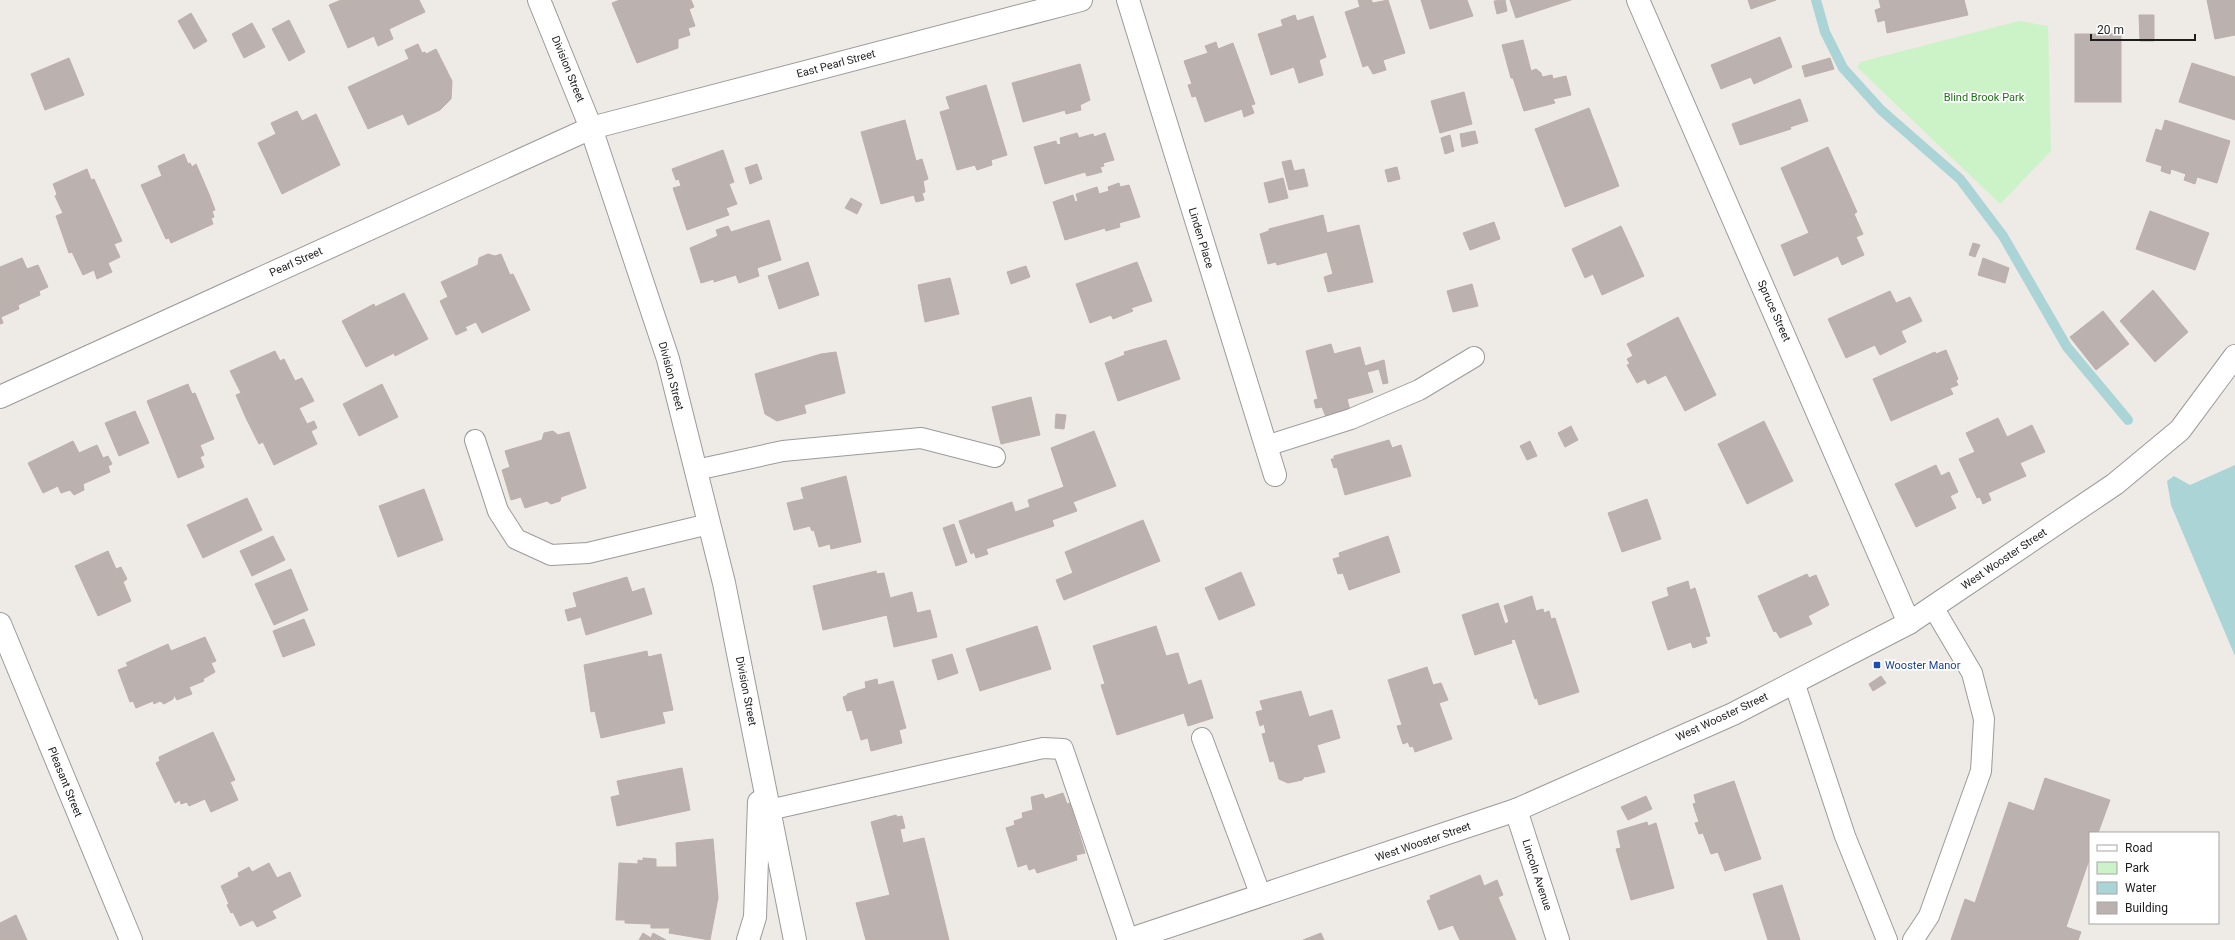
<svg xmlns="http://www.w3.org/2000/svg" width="2235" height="940" viewBox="0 0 2235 940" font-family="Roboto,sans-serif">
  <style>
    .park { fill: #ccf3c8 }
    .water { fill: #abd4d7 }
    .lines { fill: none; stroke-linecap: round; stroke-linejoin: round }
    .stream { stroke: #abd4d7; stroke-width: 10 }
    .building { fill: #bbb2af; stroke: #beafaa }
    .service-casing { stroke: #9b9b9b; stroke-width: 22 }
    .minor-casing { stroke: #9b9b9b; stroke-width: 24 }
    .tertiary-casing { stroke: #9b9b9b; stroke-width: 24 }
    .service { stroke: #fff; stroke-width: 20 }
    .minor { stroke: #fff; stroke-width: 22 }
    .tertiary { stroke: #fff; stroke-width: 22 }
    .transit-dot { fill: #1a4fb4; stroke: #fff; stroke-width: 1.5 }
    .labels { text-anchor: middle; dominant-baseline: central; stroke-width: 3.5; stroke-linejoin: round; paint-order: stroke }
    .street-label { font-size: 11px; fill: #1e1e1e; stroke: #fff }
    .park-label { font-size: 11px; fill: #207018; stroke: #fff }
    .transit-label { font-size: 11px; fill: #164399; stroke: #fff; text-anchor: start }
  </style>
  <rect width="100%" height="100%" fill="#eeeae6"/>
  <polygon class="park" points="2019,21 2048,26 2051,151 2000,204 1857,67 1860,62"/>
  <polygon class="water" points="2235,465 2235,656 2171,505 2167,481 2174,476 2190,485"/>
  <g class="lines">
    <polyline class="stream" points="1816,0 1825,32 1843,68 1881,110 1960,179 2003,236 2067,347 2128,420"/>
  </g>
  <g class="building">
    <polygon points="341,0 419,0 425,12 389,29 393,39 378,46 374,36 348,48 329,5"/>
    <polygon points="620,0 691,0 694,7 689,9 695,26 688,28 690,35 678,39 678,48 637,63 612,3"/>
    <polygon points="1358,0 1371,0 1373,3 1388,0 1405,53 1383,60 1386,70 1373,74 1368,65 1363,67 1345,12 1360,7"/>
    <polygon points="1421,0 1467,0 1473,16 1430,29"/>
    <polygon points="1505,0 1507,11 1497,14 1494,1"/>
    <polygon points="1510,0 1571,0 1516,18"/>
    <polygon points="1748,0 1776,0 1751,9"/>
    <polygon points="1879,0 1964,0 1968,15 1887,33 1885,20 1878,22 1875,10 1881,8"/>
    <polygon points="2207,0 2235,0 2235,35 2215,39"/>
    <polygon points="191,13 207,41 194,49 178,21"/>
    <polygon points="1295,15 1297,21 1313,16 1326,57 1319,60 1323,75 1299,83 1294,67 1271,75 1258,34 1283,26 1281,20"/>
    <polygon points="2139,15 2154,15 2154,41 2140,41"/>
    <polygon points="289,20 305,52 289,61 272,29"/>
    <polygon points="252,23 265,47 244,58 232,34"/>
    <rect x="2075" y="34" width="46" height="68"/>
    <polygon points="1780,37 1792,67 1754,84 1751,77 1721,89 1711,65"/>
    <polygon points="1523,40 1531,71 1536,69 1541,73 1542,77 1552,75 1553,79 1566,76 1571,95 1553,99 1555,103 1524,111 1513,78 1511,78 1502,45"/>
    <polygon points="1216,42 1218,49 1233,43 1255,104 1251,105 1254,113 1244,117 1242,109 1205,122 1196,96 1192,97 1188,85 1192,84 1184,61 1208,53 1205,46"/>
    <polygon points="418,44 422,53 425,52 426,54 436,49 452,81 451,99 440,110 408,125 403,114 368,129 348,87 409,59 405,50"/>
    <polygon points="69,58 84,95 45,110 31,74"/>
    <polygon points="1830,58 1834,69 1805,77 1802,66"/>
    <polygon points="2192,63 2235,77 2235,120 2179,102"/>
    <polygon points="1080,64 1090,100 1080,105 1081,110 1066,114 1065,110 1023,122 1012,83"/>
    <polygon points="986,85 1007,155 991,160 992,165 977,170 975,165 957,170 940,112 950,109 946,97"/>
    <polygon points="1464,92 1472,124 1440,133 1431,101"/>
    <polygon points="1800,99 1808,121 1790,127 1791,129 1740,145 1732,124"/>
    <polygon points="1589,108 1619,186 1565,207 1535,129"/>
    <polygon points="297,111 302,121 316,114 340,165 282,194 258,143 276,134 271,123"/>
    <polygon points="905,120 916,161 922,159 928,179 923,181 925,192 922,193 924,200 916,202 914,195 881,204 861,132"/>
    <polygon points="2165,120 2230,141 2217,183 2197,177 2195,184 2184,180 2186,174 2171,169 2170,174 2161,171 2162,166 2146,161 2156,129 2162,131"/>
    <polygon points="1475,131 1478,143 1462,147 1460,134"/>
    <polygon points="1077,133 1079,138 1093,134 1094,137 1105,133 1114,160 1103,163 1104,166 1100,167 1102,172 1087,176 1085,172 1045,184 1034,147 1056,141 1057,145 1061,144 1060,138"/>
    <polygon points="1450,135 1454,151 1445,154 1441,138"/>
    <polygon points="1828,147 1857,212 1854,214 1863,234 1856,237 1864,255 1842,265 1838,256 1794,276 1781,245 1809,233 1781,168"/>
    <polygon points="723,150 734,182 729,184 737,204 726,208 729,215 687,230 673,188 681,186 679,179 676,180 672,169"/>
    <polygon points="184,154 188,164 190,163 192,167 196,164 209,194 215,210 212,211 214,217 211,218 213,224 171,243 169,238 166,239 141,185 162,176 158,166"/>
    <polygon points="1291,160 1294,171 1304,169 1308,186 1289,190 1282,162"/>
    <polygon points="757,164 762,179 750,184 745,168"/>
    <polygon points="1397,167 1400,179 1388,182 1385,170"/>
    <polygon points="87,169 91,180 94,179 122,241 114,244 120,257 108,263 112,272 97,279 94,270 83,275 72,252 69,253 56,216 63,213 55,196 57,194 53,184"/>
    <polygon points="1283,178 1288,198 1269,203 1264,183"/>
    <polygon points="1119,183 1120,187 1129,185 1140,217 1119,223 1120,227 1106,231 1105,228 1065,240 1053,202 1073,195 1075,202 1078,201 1076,194 1097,187 1099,194 1109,191 1108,187"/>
    <polygon points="851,198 862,204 857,214 845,208"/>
    <polygon points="2150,211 2209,233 2195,270 2136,249"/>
    <polygon points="1323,215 1327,233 1359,225 1373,282 1328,292 1324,277 1333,274 1327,252 1277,265 1276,262 1268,264 1260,234 1269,231 1269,229"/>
    <polygon points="769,220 781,260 757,268 759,276 739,283 736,275 714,282 714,279 701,283 690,248 718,236 716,230 728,226 731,232"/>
    <polygon points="1494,222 1500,239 1470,250 1463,233"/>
    <polygon points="1621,226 1644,276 1602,295 1593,274 1585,278 1572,249"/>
    <polygon points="1973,243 1980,245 1975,257 1969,255"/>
    <polygon points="488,254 495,256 501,254 510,275 513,274 530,310 482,333 476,322 465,327 467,330 456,335 440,301 448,297 441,282 478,265 479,258"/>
    <polygon points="22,258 27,269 38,265 48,287 39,291 40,295 18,305 19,309 1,317 3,323 0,324 0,267"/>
    <polygon points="1983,258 2009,268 2005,283 1978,275"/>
    <polygon points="808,262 819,295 779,309 768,276"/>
    <polygon points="1137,262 1152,301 1131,308 1133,311 1113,319 1111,315 1090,323 1076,284"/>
    <polygon points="1026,266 1030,277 1011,284 1007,272"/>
    <polygon points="950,278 959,314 925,322 918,285"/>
    <polygon points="1472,284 1478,306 1453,312 1447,291"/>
    <polygon points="2153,290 2188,332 2155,362 2120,321"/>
    <polygon points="1890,291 1896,303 1910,297 1922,321 1901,331 1906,342 1880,355 1875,345 1846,358 1828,319"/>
    <polygon points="404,293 428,339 395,356 394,353 366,367 342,321 374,304 375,307"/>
    <polygon points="2103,311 2129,344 2096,370 2070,337"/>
    <polygon points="1678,317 1716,395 1685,411 1666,375 1648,384 1645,379 1637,383 1627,365 1630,364 1627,359 1633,356 1627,344"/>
    <polygon points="1166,340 1180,379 1118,401 1105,363 1125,355 1124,352"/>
    <polygon points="1331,344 1334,354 1360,347 1365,366 1384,360 1388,383 1383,384 1379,369 1367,372 1373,392 1347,399 1350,410 1326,417 1322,407 1316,408 1314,400 1318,399 1306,351"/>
    <polygon points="1946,350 1958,379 1956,381 1958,385 1950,388 1953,394 1891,421 1873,379 1935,352 1936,354"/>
    <polygon points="275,351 280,361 284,359 295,381 302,378 314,401 299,408 307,424 314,421 317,428 311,431 317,444 274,465 263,442 259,444 246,418 236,395 241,393 230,371"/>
    <polygon points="836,352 845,393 804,405 806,413 777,421 765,414 755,374 821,354"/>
    <polygon points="188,384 192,394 195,393 214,439 200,445 204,455 200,457 204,467 178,478 147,401"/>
    <polygon points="382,384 398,417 359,436 343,404"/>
    <polygon points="1031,397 1040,435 1001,444 992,407"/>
    <polygon points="135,411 149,443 119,456 105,423"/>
    <polygon points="1056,414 1066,415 1064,429 1055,428"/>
    <polygon points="1998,418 2007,437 2032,425 2045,452 2020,463 2026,476 1988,493 1991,500 1983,504 1980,497 1977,498 1959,459 1975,452 1966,433"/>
    <polygon points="1764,421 1793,481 1747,504 1718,444"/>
    <polygon points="1571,426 1578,440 1565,447 1558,433"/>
    <polygon points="553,431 558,435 569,432 586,488 561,497 560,501 551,504 547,501 525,508 521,497 511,500 502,470 510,467 505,451 542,440 544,433"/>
    <polygon points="1094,431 1116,486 1073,502 1077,511 1052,520 1054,526 986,549 988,554 976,558 974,552 971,554 959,521 1012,502 1015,512 1030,507 1028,500 1064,487 1051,448"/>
    <polygon points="1389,440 1392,448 1401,445 1411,476 1345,495 1337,467 1334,468 1331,459 1334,459 1334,456"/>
    <polygon points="73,441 79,453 97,445 103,458 108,456 112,464 108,466 110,472 83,484 84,490 74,495 70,490 61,493 58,486 43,493 28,463"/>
    <polygon points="1530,441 1537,456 1527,460 1520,446"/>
    <polygon points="1936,465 1941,476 1949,472 1958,492 1950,496 1956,508 1916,527 1895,484"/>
    <polygon points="846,476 861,542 831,549 830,544 819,547 814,530 812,531 810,526 794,530 787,503 804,499 801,488"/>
    <polygon points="424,489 443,540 398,557 379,506"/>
    <polygon points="247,498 262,530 203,558 187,525"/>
    <polygon points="1647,499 1661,539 1622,552 1608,513"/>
    <polygon points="1143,520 1160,561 1064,600 1056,580 1073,573 1065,552"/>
    <polygon points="954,524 967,562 956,566 943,528"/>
    <polygon points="273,536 285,560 252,576 240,551"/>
    <polygon points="1388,536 1400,572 1349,590 1343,573 1338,574 1333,559 1340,557 1339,553"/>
    <polygon points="108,551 116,569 121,567 127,579 123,582 131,601 98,616 75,566"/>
    <polygon points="291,569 308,610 274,625 255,584"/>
    <polygon points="876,571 877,574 884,573 890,598 912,592 917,613 930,610 937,637 894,647 887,615 823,630 813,586"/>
    <polygon points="1241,572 1255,605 1219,620 1205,588"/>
    <polygon points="1807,574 1809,578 1816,575 1829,605 1808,616 1812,624 1780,638 1776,631 1774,632 1758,596"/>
    <polygon points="627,577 632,592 644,588 652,614 586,635 581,617 568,621 565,610 577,607 573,593"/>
    <polygon points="1688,581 1690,590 1695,588 1710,636 1705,637 1707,643 1693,648 1691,642 1668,650 1652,602 1669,596 1667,588"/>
    <polygon points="1532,596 1536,611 1543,609 1544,613 1549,611 1551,619 1555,618 1579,692 1539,705 1537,698 1535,699 1515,639 1511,640 1512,643 1475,655 1462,615 1498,603 1505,624 1509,622 1504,606"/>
    <polygon points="304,619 315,645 283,657 273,631"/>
    <polygon points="1037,626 1051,669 980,691 966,649"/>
    <polygon points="1156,626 1166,656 1178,653 1188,685 1201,680 1213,718 1188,726 1184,713 1117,735 1101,685 1105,684 1093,646"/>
    <polygon points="205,637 216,661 211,663 215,672 203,679 204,681 189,687 192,694 177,700 174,695 173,699 164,704 160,701 154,704 153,701 136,708 133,701 130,702 118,670 128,666 126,663 168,644 171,651"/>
    <polygon points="647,651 648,657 661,654 673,710 662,712 665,723 601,738 595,711 591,712 584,665"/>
    <polygon points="952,654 958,673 938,680 932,660"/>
    <polygon points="1427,667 1433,685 1441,683 1448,700 1439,703 1452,739 1415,752 1413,746 1410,747 1408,742 1403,744 1397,726 1402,725 1388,680"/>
    <polygon points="1881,676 1886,683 1873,691 1869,684"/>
    <polygon points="877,679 878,685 893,681 906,728 899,730 902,743 871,751 868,738 861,740 852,710 847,711 843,697 848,695 847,694 866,688 865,682"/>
    <polygon points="1301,691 1309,717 1332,710 1340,738 1317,745 1325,772 1306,777 1305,776 1302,780 1288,783 1279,779 1274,761 1270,762 1262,734 1266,733 1264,724 1260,726 1256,712 1263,710 1260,701"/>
    <polygon points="213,732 235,780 230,782 238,800 211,812 205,799 189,806 187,802 181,804 180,800 175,803 156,763 160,761 159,757"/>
    <polygon points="682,768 690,810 617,826 611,797 620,795 617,781"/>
    <polygon points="2045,778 2110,800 2098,833 2090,833 2090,857 2066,927 2081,932 2078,940 1951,940 1965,899 1975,903 2009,802 2034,811"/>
    <polygon points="1734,781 1761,859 1725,871 1718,852 1711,854 1703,833 1699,834 1695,823 1699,822 1693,804 1696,803 1694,795"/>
    <polygon points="1063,793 1067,804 1070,803 1085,853 1076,855 1077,860 1037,873 1035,868 1029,870 1027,864 1018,867 1006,828 1015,825 1014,821 1023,818 1022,813 1033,810 1031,797 1043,794 1045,799"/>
    <polygon points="1646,796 1652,809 1628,820 1621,807"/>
    <polygon points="896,815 897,817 902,816 905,828 900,829 903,843 924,838 949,940 866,940 856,903 890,895 871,822"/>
    <polygon points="1647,822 1648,826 1656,823 1674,888 1631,900 1616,849 1621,848 1617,831"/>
    <polygon points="713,839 718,898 710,940 669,933 670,928 651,928 651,924 625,923 625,920 616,920 619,863 638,864 638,860 643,861 643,858 656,859 656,867 677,867 676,843"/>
    <polygon points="269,863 277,878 290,872 301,896 272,911 276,918 257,927 253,920 240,926 233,912 231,913 227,905 229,904 221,886 239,877 238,873 249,867 252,872"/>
    <polygon points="1480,875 1484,886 1497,880 1503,895 1498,897 1516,940 1460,940 1453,925 1439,930 1427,901 1431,899 1430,896"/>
    <polygon points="1782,885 1800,940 1768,940 1753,894"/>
    <polygon points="16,915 27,940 0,940 0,923"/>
    <polygon points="643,933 651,938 653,933 666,940 639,940"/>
    <polygon points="1321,933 1324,940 1303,940"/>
  </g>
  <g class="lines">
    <g class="service-casing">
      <g id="service">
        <polyline points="475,440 498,511 516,539 551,555 588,553 709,524"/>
        <polyline points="1266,446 1351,419 1419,390 1474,357"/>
        <polyline points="696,470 783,451 921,438 995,457"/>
        <polyline points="1794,682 1845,836 1887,940"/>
        <polyline points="1202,738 1261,896"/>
        <polyline points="769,810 1043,748 1063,749 1128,940"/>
        <polyline points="1913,940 1929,916 1981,771 1984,719 1972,673 1933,607"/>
      </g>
    </g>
    <g class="minor-casing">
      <g id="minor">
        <polyline points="1128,0 1275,475"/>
        <polyline points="1638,0 1909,623"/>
        <polyline points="0,397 591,128 1081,0"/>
        <polyline points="0,624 131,940"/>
        <polyline points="1516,810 1558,940"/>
      </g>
    </g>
    <g class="tertiary-casing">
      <g id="tertiary">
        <polyline points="539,0 591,128 668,359 724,583 795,940"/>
        <polyline points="748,940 755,917 759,802"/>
        <polyline points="1128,940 1516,810 1733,714 1909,623 2115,484 2180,430 2235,356"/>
      </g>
    </g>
    <use href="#service" class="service"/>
    <use href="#minor" class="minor"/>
    <use href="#tertiary" class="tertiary"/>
  </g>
  <rect class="transit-dot" x="1873" y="661" width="8" height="8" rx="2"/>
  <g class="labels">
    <g class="street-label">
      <text transform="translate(836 64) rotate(-15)">East Pearl Street</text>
      <text transform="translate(568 69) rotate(68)">Division Street</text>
      <text transform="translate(1201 238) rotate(73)">Linden Place</text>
      <text transform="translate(296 262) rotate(-24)">Pearl Street</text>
      <text transform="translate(1774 311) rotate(66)">Spruce Street</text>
      <text transform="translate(671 376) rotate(75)">Division Street</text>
      <text transform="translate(2004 559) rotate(-34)">West Wooster Street</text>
      <text transform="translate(746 691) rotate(79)">Division Street</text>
      <text transform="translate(1722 717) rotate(-25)">West Wooster Street</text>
      <text transform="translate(65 782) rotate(68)">Pleasant Street</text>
      <text transform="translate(1423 842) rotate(-19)">West Wooster Street</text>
      <text transform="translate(1537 875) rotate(72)">Lincoln Avenue</text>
    </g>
    <g class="park-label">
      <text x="1984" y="97">Blind Brook Park</text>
    </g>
    <g class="transit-label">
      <text x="1885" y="665">Wooster Manor</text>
    </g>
  </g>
  <rect x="2089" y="832" width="130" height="92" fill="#ffffff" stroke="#a5a5a5"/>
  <rect x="2097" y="845" width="20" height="6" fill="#ffffff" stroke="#a5a5a5"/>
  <text x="2125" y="852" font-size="12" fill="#1e1e1e">Road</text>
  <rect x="2097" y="862" width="20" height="12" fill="#ccf3c8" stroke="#a5a5a5"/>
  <text x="2125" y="872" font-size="12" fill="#1e1e1e">Park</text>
  <rect x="2097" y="882" width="20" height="12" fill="#abd4d7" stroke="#a5a5a5"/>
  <text x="2125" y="892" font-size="12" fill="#1e1e1e">Water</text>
  <rect x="2097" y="902" width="20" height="12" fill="#bbb2af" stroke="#a5a5a5"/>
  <text x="2125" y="912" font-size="12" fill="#1e1e1e">Building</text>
  <path d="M2091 34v6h104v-6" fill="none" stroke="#1e1e1e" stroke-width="2"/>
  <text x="2097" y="34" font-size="12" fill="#1e1e1e" stroke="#ffffff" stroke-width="3" paint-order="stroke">20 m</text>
</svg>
